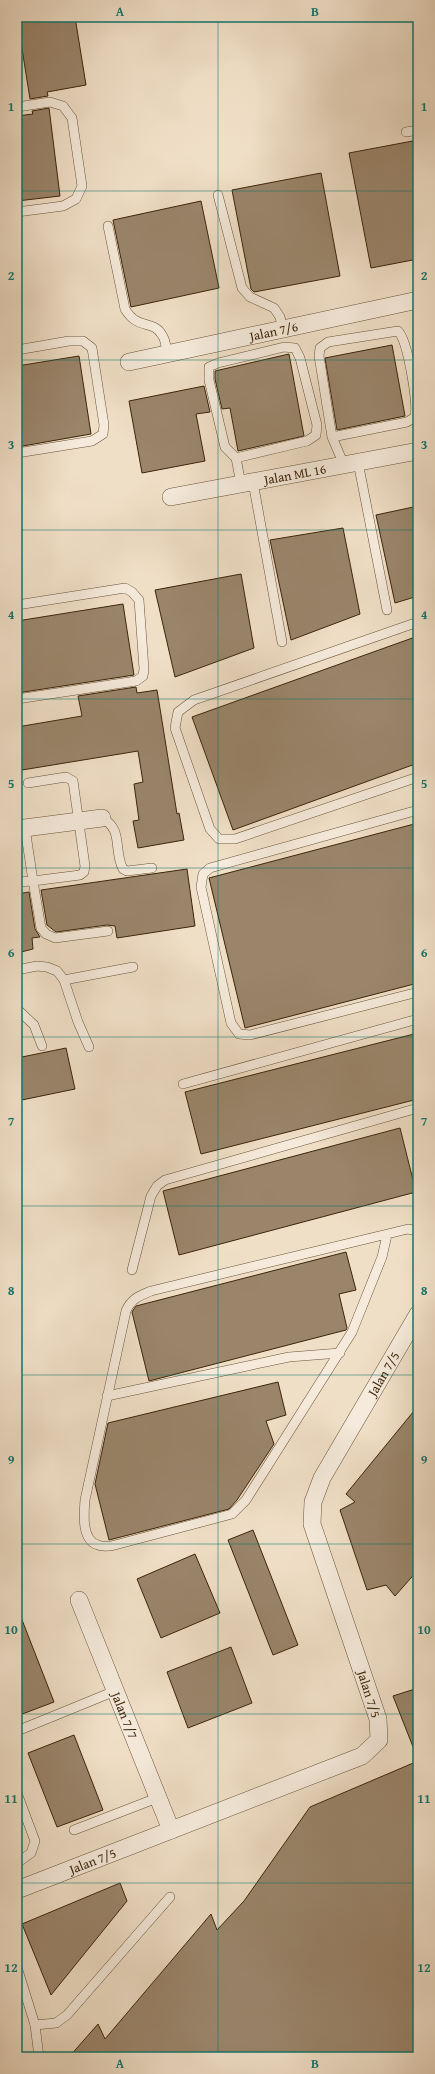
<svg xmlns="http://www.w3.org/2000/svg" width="435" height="2074" viewBox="0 0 435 2074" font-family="'Gentium Book Plus',serif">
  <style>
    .building { fill: #9a856b; stroke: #3c2408 }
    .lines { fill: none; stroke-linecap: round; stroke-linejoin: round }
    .service-casing { stroke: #695338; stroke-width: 10 }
    .minor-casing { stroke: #695338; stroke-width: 18 }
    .service { stroke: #f5eadb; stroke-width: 9 }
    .minor { stroke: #f5eadb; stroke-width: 17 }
    .grid { fill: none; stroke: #0f766e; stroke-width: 1; stroke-opacity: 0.55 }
    .labels { text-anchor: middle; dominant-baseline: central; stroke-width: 3; stroke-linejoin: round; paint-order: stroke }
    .street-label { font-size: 13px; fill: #3c2408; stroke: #f5eadb }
    .neatline { fill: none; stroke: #0f766e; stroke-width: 1.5 }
    .grid-label { font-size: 13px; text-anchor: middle; font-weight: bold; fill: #0f766e }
  </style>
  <rect width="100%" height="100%" fill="#f0dfc7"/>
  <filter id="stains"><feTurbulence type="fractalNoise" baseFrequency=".005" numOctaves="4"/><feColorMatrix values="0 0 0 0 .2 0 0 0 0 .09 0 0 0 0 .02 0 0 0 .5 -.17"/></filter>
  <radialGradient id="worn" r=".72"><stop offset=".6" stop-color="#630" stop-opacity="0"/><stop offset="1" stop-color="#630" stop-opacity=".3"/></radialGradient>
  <g class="building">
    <polygon points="17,17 75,17 86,85 47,92 48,96 30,99"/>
    <polygon points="49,108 60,196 17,201 17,116 33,114 32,111"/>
    <polygon points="418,140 418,259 371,268 349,153"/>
    <polygon points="321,173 340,276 254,292 251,289 232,190"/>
    <polygon points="201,201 219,288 131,307 113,220"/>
    <polygon points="392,345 405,416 337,430 325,358"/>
    <polygon points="289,354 304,436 238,451 230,408 222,409 215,379 215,371"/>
    <polygon points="79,356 91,434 17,447 17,366"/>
    <polygon points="204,386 210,412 196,414 205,461 142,473 129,401"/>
    <polygon points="418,506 418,596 395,603 376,515"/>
    <polygon points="343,528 360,614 291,640 270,540"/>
    <polygon points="241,574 254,648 175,677 155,590"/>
    <polygon points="123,604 134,675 17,693 17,621"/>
    <polygon points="418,636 418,763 233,830 192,717"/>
    <polygon points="136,687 137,693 157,690 177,814 179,813 184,840 138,848 133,821 139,820 134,784 143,782 138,751 22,770 17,737 17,727 82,716 78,696"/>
    <polygon points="418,823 418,983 245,1028 209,878"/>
    <polygon points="187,869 195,926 117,938 115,926 107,925 56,932 47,925 41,890"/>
    <polygon points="29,892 35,929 40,937 32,938 33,949 17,953 17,894"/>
    <polygon points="418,1033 418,1099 201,1154 185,1092"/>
    <polygon points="66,1048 75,1089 17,1101 17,1058"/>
    <polygon points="400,1128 416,1192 179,1255 163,1191"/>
    <polygon points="346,1252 356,1290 339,1294 347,1328 346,1330 149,1381 132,1312 136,1306"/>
    <polygon points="278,1382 286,1415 266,1421 274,1444 237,1500 229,1509 109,1540 95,1484 108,1423"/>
    <polygon points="418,1406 418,1570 395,1596 386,1585 367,1590 340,1510 355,1502 346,1494"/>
    <polygon points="253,1530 298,1645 273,1655 228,1540"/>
    <polygon points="195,1554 220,1613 161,1638 137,1579"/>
    <polygon points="17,1607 54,1702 17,1716"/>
    <polygon points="231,1647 252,1703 188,1728 167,1672"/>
    <polygon points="418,1688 418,1757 417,1757 393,1696"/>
    <polygon points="74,1735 103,1810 57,1827 28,1753"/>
    <polygon points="418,1761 418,2057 69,2057 98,2024 105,2039 211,1914 217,1930 244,1901 310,1807"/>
    <polygon points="120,1883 127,1901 51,1995 22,1924"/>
  </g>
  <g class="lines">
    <g class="service-casing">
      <g id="service">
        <polyline points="17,107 50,102 63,106 72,118 82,186 76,199 63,206 17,212"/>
        <polyline points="406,132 418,130"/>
        <polyline points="218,195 242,288 250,297 274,308 280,317 283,329"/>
        <path d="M108 226 125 309C138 331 153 319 162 335 166 340 166 348 167 354"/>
        <polyline points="17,350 69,341 83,341 92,348 104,425 103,434 92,441 17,453"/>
        <path d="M332 437 407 422 415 417C418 403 408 341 398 331L328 342 320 348 319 356 332 437 344 465"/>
        <polyline points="236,458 307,441 316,435 317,425 300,358 295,348 284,347 218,363 209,367 209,380 225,447 236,458 241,484"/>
        <polyline points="358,462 387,610"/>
        <polyline points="253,482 282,642"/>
        <polyline points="17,605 125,588 132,592 139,600 144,669 143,676 136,681 17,699"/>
        <polyline points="418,622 194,700 178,712 175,728 210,829 219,839 235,839 418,777"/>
        <polyline points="28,783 66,777 73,781 85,866 84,872 80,875 33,881 41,928 46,934 55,938 108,931"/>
        <polyline points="418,810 210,868 203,874 201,887 231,1023 239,1034 250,1035 418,992"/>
        <path d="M102 818C124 830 113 850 123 869L127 871 152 868"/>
        <polyline points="17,882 33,881 25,828"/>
        <polyline points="17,970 37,966 47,967 57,971 64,980 78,1022 89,1047"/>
        <polyline points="64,980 133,967"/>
        <polyline points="17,1009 34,1025 42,1046"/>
        <polyline points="183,1084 418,1019"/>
        <path d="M387 1235 382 1257 352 1332 246 1500 232 1514 111 1546C107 1546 102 1547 98 1545 81 1540 84 1513 85 1500L126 1311C131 1299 139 1296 151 1291L408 1229 418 1231"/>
        <polyline points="132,1270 151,1196 157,1186 165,1180 418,1108"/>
        <polyline points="107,1396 289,1357 340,1353"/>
        <polyline points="17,1731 115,1691"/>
        <polyline points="17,1793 35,1841 31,1853 17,1863"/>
        <polyline points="74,1830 157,1798"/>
        <polyline points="17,1967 35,2025 39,2057"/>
        <polyline points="35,2025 56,2023 67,2015 170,1897"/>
      </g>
    </g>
    <g class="minor-casing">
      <g id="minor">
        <path id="s1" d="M129 362 418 300"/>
        <path id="s2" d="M171 497 418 451"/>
        <polyline points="17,829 102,818"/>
        <path id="s3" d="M79 1600 171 1830"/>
        <path id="s4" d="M17 1890 362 1756 379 1740 378 1719 312 1524 313 1502 322 1478 418 1314"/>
      </g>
    </g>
    <use href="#service" class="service"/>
    <use href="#minor" class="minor"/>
  </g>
  <path class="grid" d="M218 17V2057M17 191H418M17 360H418M17 530H418M17 699H418M17 868H418M17 1037H418M17 1206H418M17 1375H418M17 1544H418M17 1714H418M17 1883H418"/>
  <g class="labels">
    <g class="street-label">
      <text stroke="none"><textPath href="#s1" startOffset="148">Jalan 7/6</textPath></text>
      <text stroke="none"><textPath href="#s2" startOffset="126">Jalan ML 16</textPath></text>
      <text stroke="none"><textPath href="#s4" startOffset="789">Jalan 7/5</textPath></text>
      <text transform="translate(369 1694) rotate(72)">Jalan 7/5</text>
      <text stroke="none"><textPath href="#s3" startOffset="124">Jalan 7/7</textPath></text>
      <text stroke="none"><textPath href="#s4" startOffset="81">Jalan 7/5</textPath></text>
    </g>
  </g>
  <rect width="435" height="2074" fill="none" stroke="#f0dfc7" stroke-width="44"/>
  <rect x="22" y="22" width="391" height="2030" class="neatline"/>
  <g class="grid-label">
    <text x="120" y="16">A</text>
    <text x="315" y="16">B</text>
    <text x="11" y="111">1</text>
    <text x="424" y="111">1</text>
    <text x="11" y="280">2</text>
    <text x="424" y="280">2</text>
    <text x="11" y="449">3</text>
    <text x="424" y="449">3</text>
    <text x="11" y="619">4</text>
    <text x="424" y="619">4</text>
    <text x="11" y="788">5</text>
    <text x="424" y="788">5</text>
    <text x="11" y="957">6</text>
    <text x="424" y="957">6</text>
    <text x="11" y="1126">7</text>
    <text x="424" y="1126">7</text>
    <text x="11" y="1295">8</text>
    <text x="424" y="1295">8</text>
    <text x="11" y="1464">9</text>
    <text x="424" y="1464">9</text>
    <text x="11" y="1634">10</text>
    <text x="424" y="1634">10</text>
    <text x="11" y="1803">11</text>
    <text x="424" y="1803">11</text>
    <text x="11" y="1972">12</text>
    <text x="424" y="1972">12</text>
    <text x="120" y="2068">A</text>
    <text x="315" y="2068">B</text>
  </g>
  <rect width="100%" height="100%" filter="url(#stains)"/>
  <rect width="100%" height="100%" fill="url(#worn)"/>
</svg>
